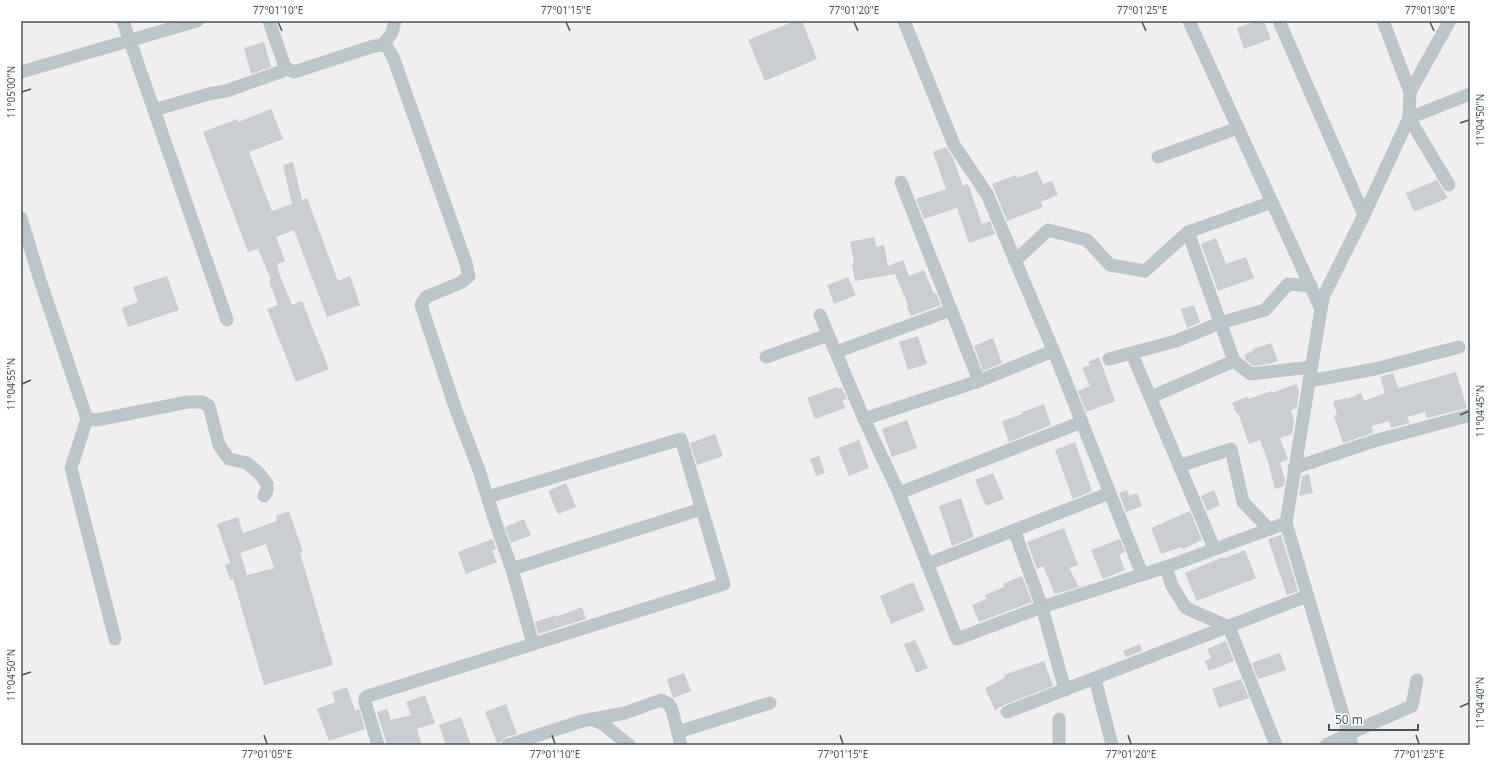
<svg xmlns="http://www.w3.org/2000/svg" width="1491" height="766" viewBox="0 0 1491 766" font-family="'Noto Sans',sans-serif">
  <style>
    .building { fill: #c9ccd0; fill-rule: evenodd }
    .lines { fill: none; stroke-linecap: round; stroke-linejoin: round }
    .street { stroke: #bbc5ca; stroke-width: 13 }
    .ticks { fill: none; stroke: #48545a; stroke-width: 1.5 }
    .neatline { fill: none; stroke: #48545a; stroke-width: 1.5 }
    .ticks-label { font-size: 10px; text-anchor: middle; fill: #48545a }
  </style>
  <rect width="100%" height="100%" fill="#f1eeef"/>
  <g class="building">
    <polygon points="795,21 802,21 817,59 765,81 748,40"/>
    <polygon points="1256,21 1264,21 1271,39 1244,49 1237,28"/>
    <polygon points="264,42 271,67 251,74 244,48"/>
    <polygon points="271,109 283,139 249,152 272,211 292,204 283,165 293,162 302,200 307,198 338,281 350,276 360,305 327,317 294,230 276,237 285,261 277,264 279,270 278,271 292,305 302,301 329,369 296,382 267,309 278,305 269,281 271,280 258,249 248,252 203,132 237,119 238,122"/>
    <polygon points="946,147 953,158 963,186 968,184 982,224 990,221 995,234 969,243 957,208 924,219 916,199 946,189 933,152"/>
    <polygon points="1037,171 1043,184 1052,181 1058,195 1041,202 1043,207 1007,221 992,184 1016,175 1017,178"/>
    <polygon points="1437,180 1448,198 1414,212 1406,193"/>
    <polygon points="874,237 876,247 884,245 888,266 903,260 909,276 924,270 934,294 936,293 941,305 911,316 906,305 908,305 895,274 855,281 852,264 854,263 850,242"/>
    <polygon points="1216,238 1226,264 1246,257 1254,278 1218,291 1201,244"/>
    <polygon points="167,276 179,310 128,327 122,308 138,302 133,287"/>
    <polygon points="848,277 856,295 834,304 827,285"/>
    <polygon points="1194,305 1200,322 1187,328 1181,309"/>
    <polygon points="918,336 927,364 908,370 899,342"/>
    <polygon points="993,338 1002,363 983,371 974,346"/>
    <polygon points="1271,343 1278,361 1270,364 1253,366 1246,360 1244,355 1253,351 1253,349"/>
    <polygon points="1099,357 1115,401 1086,412 1078,391 1090,386 1082,368 1090,365 1088,362"/>
    <polygon points="1456,372 1467,408 1427,418 1425,412 1407,417 1410,423 1391,428 1389,421 1372,426 1373,433 1343,443 1334,416 1337,415 1333,401 1347,398 1347,399 1361,393 1364,401 1385,393 1380,377 1393,373 1398,388"/>
    <polygon points="1296,384 1299,391 1297,408 1291,410 1294,422 1292,434 1280,438 1288,459 1280,463 1285,480 1284,486 1275,489 1268,462 1260,440 1249,444 1238,413 1237,414 1232,403 1247,397 1248,399 1272,391 1272,393"/>
    <polygon points="837,387 838,389 842,388 847,399 842,400 845,408 815,419 807,398"/>
    <polygon points="1044,404 1051,425 1009,442 1002,421 1022,414 1022,412"/>
    <polygon points="907,420 917,448 892,457 882,429"/>
    <polygon points="715,434 723,456 697,465 690,443"/>
    <polygon points="859,440 869,468 849,476 838,448"/>
    <polygon points="1075,442 1092,491 1073,499 1055,450"/>
    <polygon points="819,456 825,473 816,476 810,459"/>
    <polygon points="993,473 1004,499 986,506 975,480"/>
    <polygon points="1309,474 1313,493 1299,496 1302,476"/>
    <polygon points="566,483 576,507 558,514 548,491"/>
    <polygon points="1127,490 1129,496 1137,493 1142,506 1126,512 1119,493"/>
    <polygon points="1214,490 1220,505 1207,511 1201,496"/>
    <polygon points="961,498 974,537 952,546 939,506"/>
    <path d="M289 511 303 552 300 553 333 665 264 685 233 579 230 580 225 565 230 563 217 524 238 517 243 533 277 521 276 516ZM266 544 274 568 247 575 240 553Z"/>
    <polygon points="1190,511 1202,540 1183,549 1182,547 1161,554 1151,528"/>
    <polygon points="524,519 531,535 511,543 505,527"/>
    <polygon points="1064,528 1078,565 1069,568 1079,587 1055,594 1043,566 1037,569 1027,542"/>
    <polygon points="1281,535 1298,591 1287,595 1268,539"/>
    <polygon points="493,539 496,549 492,551 497,562 466,574 458,552"/>
    <polygon points="1120,539 1125,552 1119,555 1125,570 1103,579 1091,550"/>
    <polygon points="1245,550 1256,578 1197,601 1185,573 1223,557 1223,559"/>
    <polygon points="1022,576 1032,602 979,622 972,605 986,599 985,595 1004,587 1003,584"/>
    <polygon points="913,582 925,610 891,624 880,596"/>
    <polygon points="582,607 586,619 538,634 535,622 556,615 556,617"/>
    <polygon points="915,640 928,668 916,673 904,644"/>
    <polygon points="1226,641 1234,661 1209,671 1205,661 1211,658 1207,649"/>
    <polygon points="1140,644 1142,651 1126,657 1123,651"/>
    <polygon points="1280,653 1286,670 1258,679 1252,663"/>
    <polygon points="1044,661 1053,686 1004,705 995,710 985,688 1005,678 1004,675"/>
    <polygon points="684,673 691,691 673,698 667,679"/>
    <polygon points="1241,679 1249,698 1219,708 1212,689"/>
    <polygon points="347,687 355,711 359,709 365,729 329,741 317,709 335,702 332,692"/>
    <polygon points="425,695 435,723 417,729 422,745 387,745 377,712 387,709 391,720 411,715 406,702"/>
    <polygon points="506,704 517,734 506,737 501,742 497,743 485,712"/>
    <polygon points="461,717 471,745 446,745 439,725"/>
  </g>
  <g class="lines">
    <g class="street">
      <polyline points="123,21 227,320"/>
      <polyline points="269,21 285,67 294,72 374,46 386,45 393,57 466,263 469,276 460,283 426,297 421,305 456,410 479,470 496,524 512,569 533,644"/>
      <polyline points="904,21 954,145 987,194 1056,357 1142,574"/>
      <polyline points="1189,21 1321,309"/>
      <polyline points="1279,21 1364,215"/>
      <polyline points="1383,21 1410,92 1409,118 1449,185"/>
      <polyline points="386,45 383,44 392,33 395,21"/>
      <polyline points="21,72 197,21"/>
      <polyline points="1410,92 1449,22"/>
      <polyline points="154,110 209,94 226,91 288,69"/>
      <polyline points="1158,157 1238,128"/>
      <polyline points="901,182 979,381"/>
      <polyline points="21,218 40,280 87,419"/>
      <polyline points="1188,232 1234,361"/>
      <polyline points="1015,261 1048,230 1087,240 1110,265 1145,271 1188,232 1272,202"/>
      <polyline points="820,315 864,419 899,493 957,639 1042,607 1166,567 1286,523"/>
      <polyline points="836,352 951,310"/>
      <polyline points="1132,354 1214,548"/>
      <polyline points="766,357 828,335"/>
      <polyline points="1109,359 1176,341 1220,323 1265,310 1288,284 1311,286"/>
      <polyline points="1309,381 1375,369 1459,347"/>
      <polyline points="1151,397 1234,361 1251,374 1311,367"/>
      <polyline points="864,419 979,381 1053,351"/>
      <polyline points="1179,466 1231,449 1243,502 1269,529"/>
      <polyline points="1294,468 1374,441 1467,416"/>
      <polyline points="899,493 1082,422"/>
      <polyline points="1014,530 1042,607 1065,690"/>
      <polyline points="927,564 1110,493"/>
      <polyline points="1166,567 1172,586 1186,608 1229,627 1276,745"/>
      <polyline points="512,569 701,509"/>
      <polyline points="115,639 71,468 87,419 97,420 188,402 202,402 209,406 219,445 229,459 247,463 259,473 267,484 267,490 264,496"/>
      <polyline points="1095,679 1112,745"/>
      <polyline points="1007,712 1307,596"/>
      <polyline points="591,719 603,724 629,745"/>
      <polyline points="678,732 770,703"/>
      <polyline points="378,745 365,702 365,698 368,696 724,584 681,439 488,497"/>
      <polyline points="508,745 582,721 625,713 661,700 669,704 672,710 681,745"/>
      <polyline points="1059,745 1059,719"/>
      <polyline points="1326,745 1348,734 1412,706 1417,680"/>
      <polyline points="1352,745 1286,523 1321,309 1324,295 1364,215 1409,118 1470,94"/>
    </g>
  </g>
  <path class="ticks" d="M278 22 282 31M566 22 570 31M854 22 858 31M1142 22 1146 31M1430 22 1434 31M22 92 31 89M1460 123 1469 120M22 384 31 380M1460 415 1469 411M22 675 31 672M1460 707 1469 703M264 735 267 744M552 735 555 744M840 735 843 744M1128 735 1131 744M1416 735 1419 744"/>
  <rect width="1491" height="766" fill="none" stroke="#ffffff" stroke-width="44"/>
  <path d="M1329 724v6h89v-6" fill="none" stroke="#48545a" stroke-width="2"/>
  <text x="1335" y="724" font-size="12" fill="#48545a" stroke="#ffffff" stroke-width="3" paint-order="stroke">50 m</text>
  <rect x="22" y="22" width="1447" height="722" class="neatline"/>
  <g class="ticks-label">
    <text x="278" y="14">77°01'10"E</text>
    <text x="566" y="14">77°01'15"E</text>
    <text x="854" y="14">77°01'20"E</text>
    <text x="1142" y="14">77°01'25"E</text>
    <text x="1430" y="14">77°01'30"E</text>
    <text transform="translate(11 92) rotate(-90)" y="4">11°05'00"N</text>
    <text transform="translate(1480 120) rotate(-90)" y="4">11°04'50"N</text>
    <text transform="translate(11 384) rotate(-90)" y="4">11°04'55"N</text>
    <text transform="translate(1480 411) rotate(-90)" y="4">11°04'45"N</text>
    <text transform="translate(11 675) rotate(-90)" y="4">11°04'50"N</text>
    <text transform="translate(1480 703) rotate(-90)" y="4">11°04'40"N</text>
    <text x="267" y="758">77°01'05"E</text>
    <text x="555" y="758">77°01'10"E</text>
    <text x="843" y="758">77°01'15"E</text>
    <text x="1131" y="758">77°01'20"E</text>
    <text x="1419" y="758">77°01'25"E</text>
  </g>
</svg>
